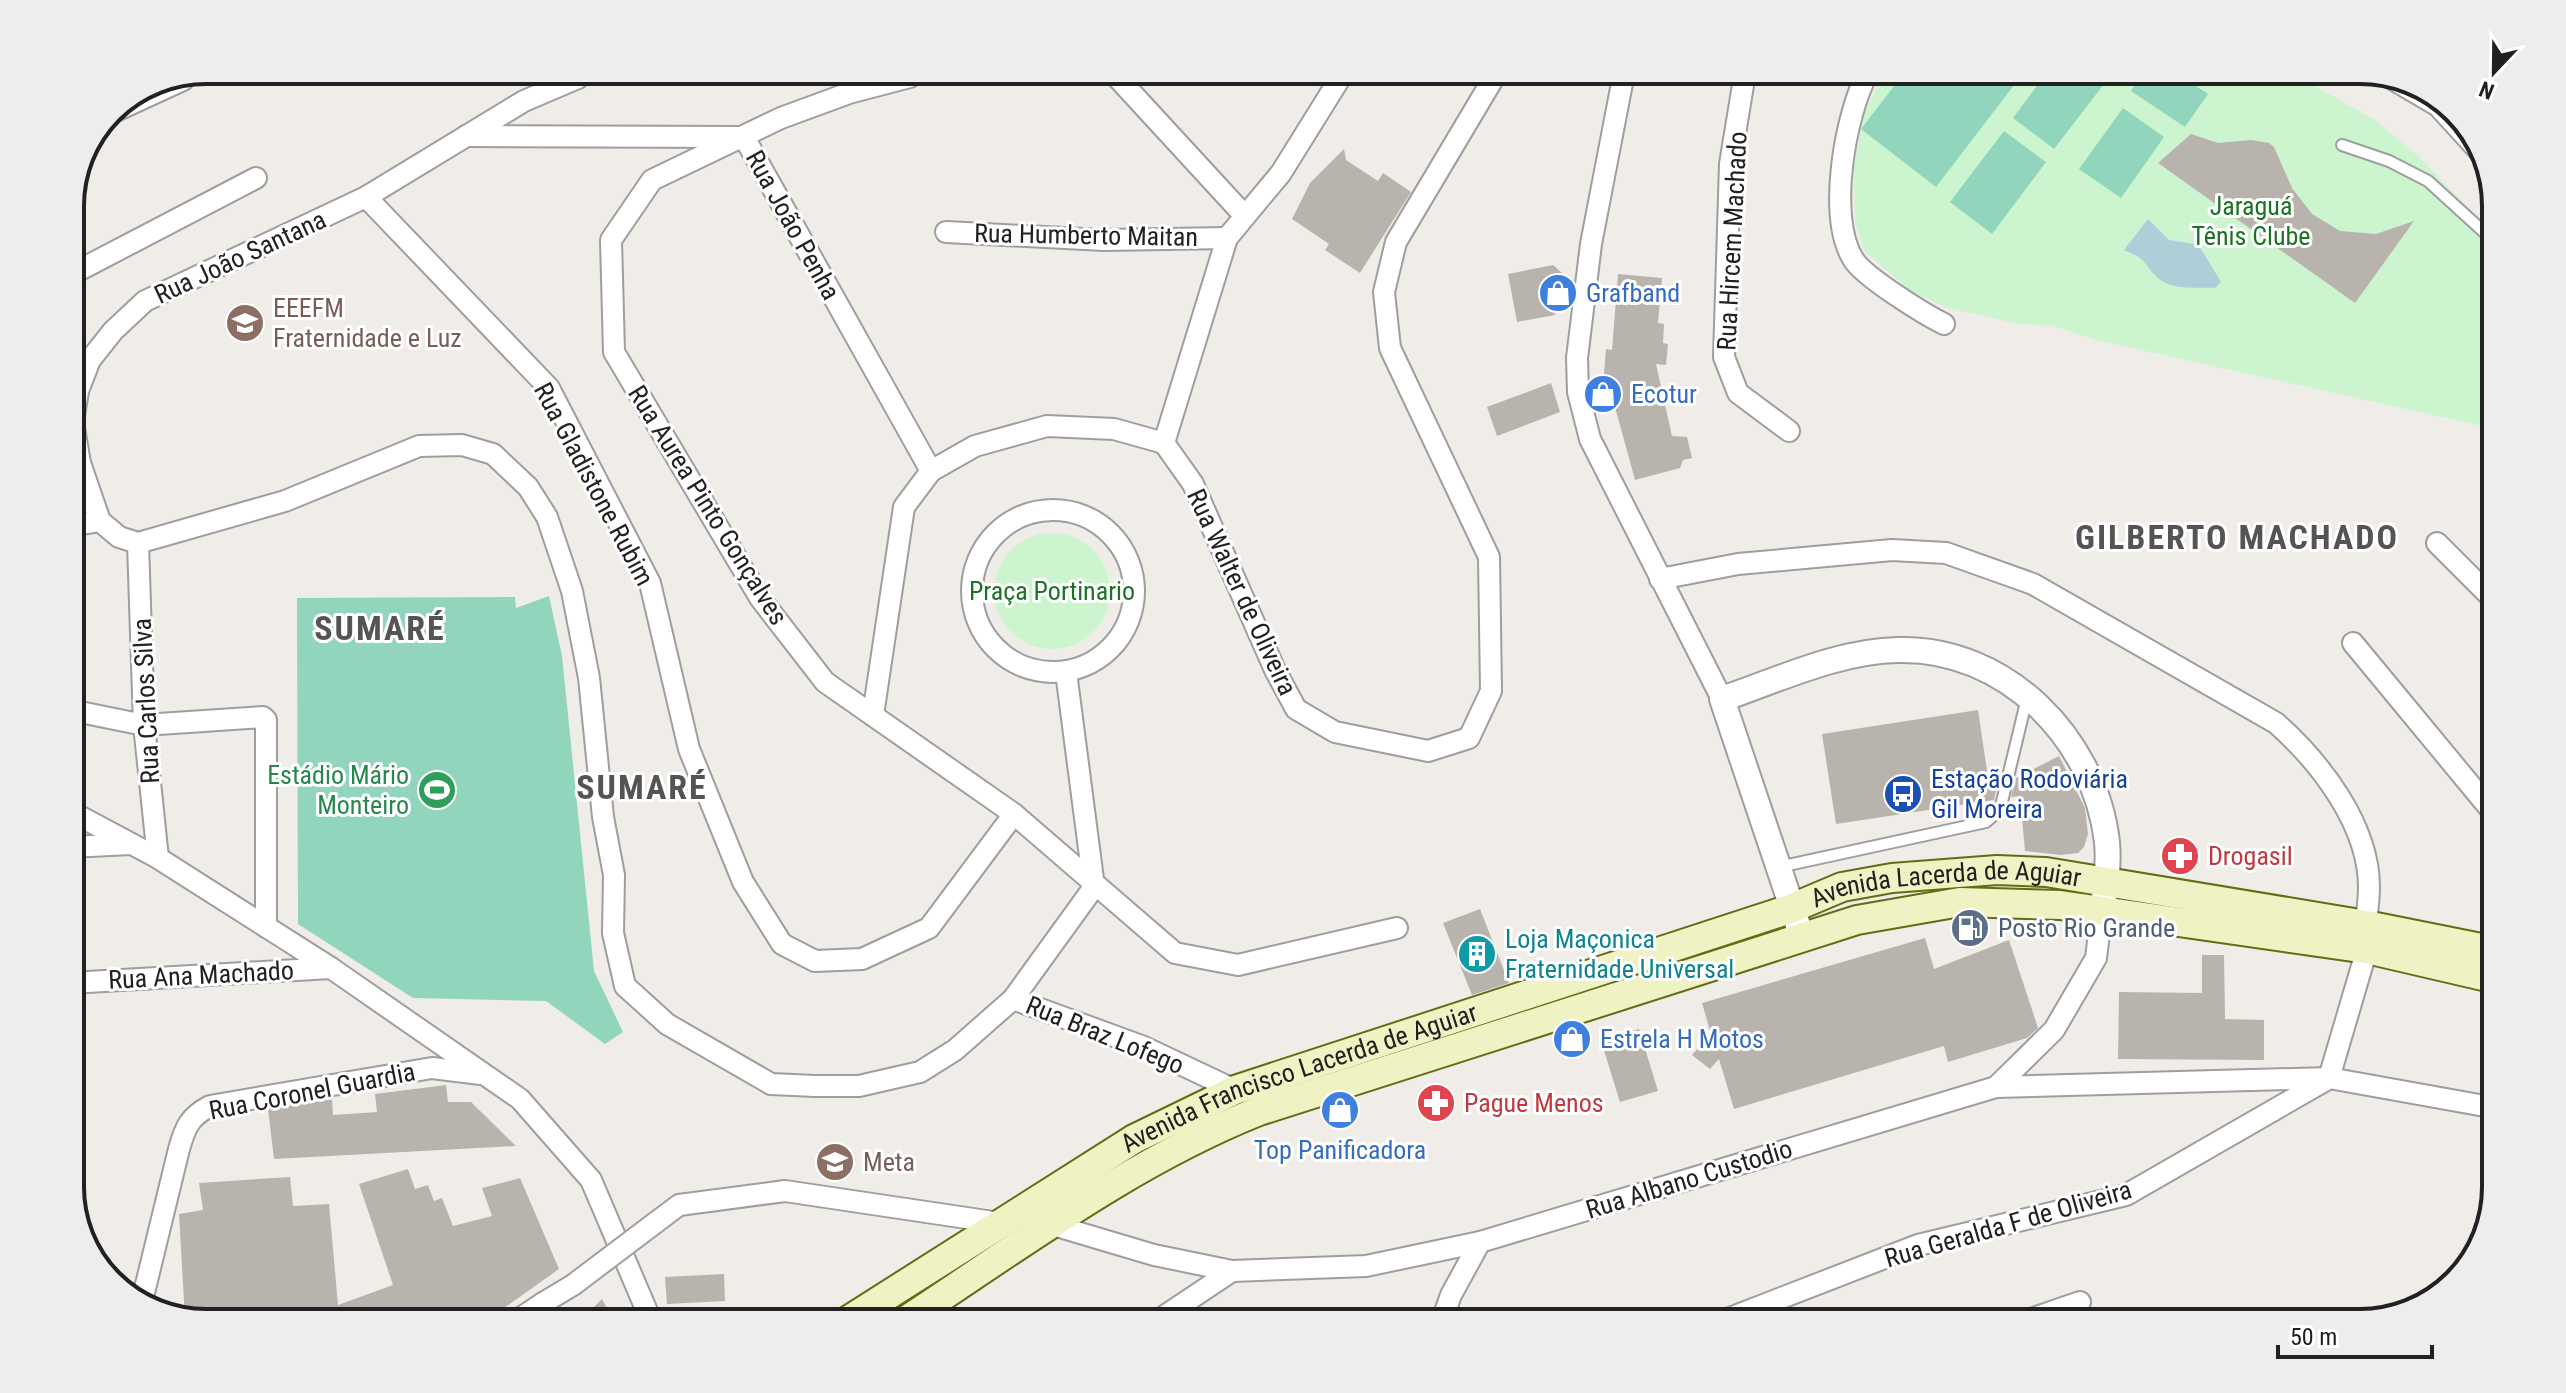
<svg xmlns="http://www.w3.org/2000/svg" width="2566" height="1393" viewBox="0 0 2566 1393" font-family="'Roboto Condensed',sans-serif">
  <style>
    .park { fill: #ccf4cf }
    .pitch { fill: #90d5bc }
    .water { fill: #aeced8 }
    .building { fill: #b9b3ae }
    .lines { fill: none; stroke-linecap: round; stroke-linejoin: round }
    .service-casing { stroke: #9e9e9e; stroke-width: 14 }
    .minor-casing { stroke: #9e9e9e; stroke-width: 24 }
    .tertiary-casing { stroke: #9e9e9e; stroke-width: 28 }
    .secondary-casing { stroke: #616c13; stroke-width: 32 }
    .service { stroke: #fff; stroke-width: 10 }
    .minor { stroke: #fff; stroke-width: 20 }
    .tertiary { stroke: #fff; stroke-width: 24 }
    .secondary { stroke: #eff3c4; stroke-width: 28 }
    .minor-bridge-casing { stroke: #9e9e9e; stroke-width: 24; stroke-linecap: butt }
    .minor-bridge { stroke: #fff; stroke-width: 20 }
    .labels { text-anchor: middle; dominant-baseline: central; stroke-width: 6; stroke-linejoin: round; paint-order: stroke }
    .park-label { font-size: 26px; fill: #1a7323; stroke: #fff }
    .street-label { font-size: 26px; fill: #212121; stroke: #fff }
    .shop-label { font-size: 26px; fill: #366cbe; stroke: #fff; text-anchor: start }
    .education-label { font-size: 26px; fill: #785e54; stroke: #fff; text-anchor: start }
    .leisure-label { font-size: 26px; fill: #27864d; stroke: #fff; text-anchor: end }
    .transit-label { font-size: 26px; fill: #164399; stroke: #fff; text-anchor: start }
    .health-label { font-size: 26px; fill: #be3a42; stroke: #fff; text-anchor: start }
    .service-label { font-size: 26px; fill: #4e5e75; stroke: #fff; text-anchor: start }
    .culture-label { font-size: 26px; fill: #0d838f; stroke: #fff; text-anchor: start }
    .district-label { font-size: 34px; font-weight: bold; letter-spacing: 2px; fill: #545454; stroke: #fff }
    .rim { fill: none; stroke: #212121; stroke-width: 4 }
  </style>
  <rect width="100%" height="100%" fill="#f0ede8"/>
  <g class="park">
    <polygon points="2287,70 2375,120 2418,156 2496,236 2496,429 2096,340 2054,326 2019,324 1948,308 1912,292 1864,251 1855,222 1854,166 1864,115 1884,72"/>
    <circle cx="1052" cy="591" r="58"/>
  </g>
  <g class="pitch">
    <polygon points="2048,71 2114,71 2054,149 2013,118"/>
    <polygon points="2144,71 2173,71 2208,94 2185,127 2131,91"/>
    <polygon points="1905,72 2024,72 1936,187 1861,129"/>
    <polygon points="2123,108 2164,137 2121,198 2079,169"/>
    <polygon points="2004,131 2046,162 1992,234 1950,202"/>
    <polygon points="549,596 562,656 594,971 623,1032 605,1044 546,1001 413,998 298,924 297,598 515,597 516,608"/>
  </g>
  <path class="water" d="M2148 219 2169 240 2194 244 2201 249 2221 282 2215 288C2199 287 2171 291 2158 278 2142 263 2149 260 2124 250Z"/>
  <g class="building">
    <polygon points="2191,134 2218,143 2251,140 2269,143 2274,147 2292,188 2312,214 2340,231 2376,234 2414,221 2355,303 2158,163"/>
    <polygon points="1344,149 1346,160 1378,181 1383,173 1411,192 1360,273 1325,250 1329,244 1292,219 1310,183"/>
    <polygon points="1553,265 1563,274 1551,297 1555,315 1517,322 1508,274"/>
    <polygon points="1618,274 1662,278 1658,323 1664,324 1663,343 1668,344 1666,365 1656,364 1672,436 1687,437 1692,458 1683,460 1680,468 1635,480 1615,407 1610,408 1604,374 1606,349 1612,350"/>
    <polygon points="1551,383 1560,412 1497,436 1487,407"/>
    <polygon points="1978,710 1990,791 1997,787 1994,800 1836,824 1822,734"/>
    <polygon points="2059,756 2085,808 2088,834 2084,847 2078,853 2061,855 2025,851 2020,796 2011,797 2016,778"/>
    <polygon points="1480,909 1509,983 1472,995 1443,923"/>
    <polygon points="1925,938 1934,969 2009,940 2038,1028 2027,1038 1948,1062 1944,1046 1734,1109 1719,1059 1710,1069 1692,1055 1711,1034 1702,1003"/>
    <polygon points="2202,955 2224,955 2225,1019 2264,1020 2264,1060 2118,1059 2119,992 2202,993"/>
    <polygon points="1639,1029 1658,1091 1620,1102 1601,1041"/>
    <polygon points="446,1085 448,1102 471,1102 516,1146 274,1159 268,1109 332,1099 333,1115 377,1112 375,1094"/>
    <polygon points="408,1169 415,1189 428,1185 434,1201 442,1198 453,1226 492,1216 482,1188 520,1178 559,1269 483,1323 206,1323 185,1318 179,1214 203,1210 199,1183 290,1177 293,1206 329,1204 338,1305 393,1285 359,1184"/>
    <polygon points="724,1274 725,1301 667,1304 665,1277"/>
    <polygon points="602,1299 615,1323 578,1323"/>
  </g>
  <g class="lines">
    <g class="service-casing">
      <g id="service">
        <polyline points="2342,145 2389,161 2428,181 2496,243"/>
        <polyline points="1779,867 1986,822 2000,810 2027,698"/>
      </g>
    </g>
    <g class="minor-casing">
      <g id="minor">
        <path d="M1868 72C1845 115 1827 216 1853 259 1864 277 1924 314 1944 324"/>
        <polyline points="1624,73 1591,244 1577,358 1578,392 1590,439 1722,699"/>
        <polyline points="1745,73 1730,164 1724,357 1738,393 1789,431"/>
        <polyline points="1116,76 1243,214"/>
        <polyline points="2387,76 2438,106 2481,153"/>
        <polyline points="910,77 849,93 781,118 652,180 611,240 614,352 760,598 825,682 1014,814 1175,953 1238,965 1397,928"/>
        <polyline points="578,78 524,101 366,197 145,301 113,331 90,360 78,391 73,422 80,463 100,521 119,537 138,543 285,501 419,446 462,445 493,454 528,487 547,517 572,591 589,678 603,817 614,875 613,933 625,986 667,1024 771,1084 815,1086 859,1086 920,1072 955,1050 1013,999"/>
        <polyline points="109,114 183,80"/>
        <polyline points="466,136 744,137 931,471"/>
        <polyline points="366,197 549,388 650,583 689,749 743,882 782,944 815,961 862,959 929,928 1014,814"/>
        <polyline points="946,232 1104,240 1227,238"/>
        <polyline points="70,275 256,178"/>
        <polyline points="1164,443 1193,484 1275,670 1296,709 1335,732 1428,751 1469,738 1491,691 1489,557 1390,348 1384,292 1396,242 1496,74"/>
        <polyline points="1164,443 1227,238 1281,173 1342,75"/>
        <circle cx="1053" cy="591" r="81"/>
        <polyline points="70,526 100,521"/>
        <polyline points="138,543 144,725 158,858"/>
        <polyline points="2437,543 2496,602"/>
        <path d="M1660 579 1738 564 1892 550 1946 553 2033 584 2276 723C2320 762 2369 825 2369 887 2369 899 2367 912 2366 925"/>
        <polyline points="2353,643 2496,816"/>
        <polyline points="1066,672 1094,887 1013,999 1144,1047 1235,1090"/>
        <polyline points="70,710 144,725 263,717 266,720 266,927"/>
        <polyline points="873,715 904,507 931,471 975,446 1047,426 1114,429 1164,443"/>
        <polyline points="70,811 158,858 331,968 520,1099 591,1180 652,1323"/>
        <polyline points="70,847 131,844"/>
        <polyline points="70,983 331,968"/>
        <polyline points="2329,1078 2367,949"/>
        <polyline points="1996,1087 2054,1030 2096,958 2102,909"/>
        <polyline points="655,1223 679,1205 785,1191 1000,1223"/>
        <polyline points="1053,1225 1154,1255 1232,1271 1366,1266 1480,1242 1996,1087 2329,1078 2496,1108"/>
        <path d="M141 1305 179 1149C185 1128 189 1117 210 1106L432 1068 481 1074"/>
        <polyline points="513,1323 543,1303"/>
        <polyline points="542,1323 543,1303 573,1285"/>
        <polyline points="1154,1323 1232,1271"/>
        <polyline points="1441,1323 1451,1295 1480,1242"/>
        <polyline points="1717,1323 1918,1245 2126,1195 2326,1080"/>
        <polyline points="2019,1323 2080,1302"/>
      </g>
    </g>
    <g class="tertiary-casing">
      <path id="tertiary" d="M1802 937 1722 699C1778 680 1838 651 1898 650 2005 647 2095 738 2107 842 2109 864 2106 888 2102 909"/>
    </g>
    <g class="secondary-casing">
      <g id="secondary">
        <path id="s1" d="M844 1323 1134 1139 1235 1090 1790 909 1842 887 1892 878 1997 870 2046 872 2366 925 2496 951"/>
        <path d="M902 1323C1017 1248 1131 1162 1259 1111L1857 920 1960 902 2060 905 2367 949 2496 979"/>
      </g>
    </g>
    <use href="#service" class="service"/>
    <use href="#minor" class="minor"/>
    <use href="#tertiary" class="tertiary"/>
    <use href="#secondary" class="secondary"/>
    <g class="minor-bridge-casing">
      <polyline id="minor-bridge" points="573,1285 655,1223"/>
    </g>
    <use href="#minor-bridge" class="minor-bridge"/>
  </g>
  <defs>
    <g id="shop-disc" transform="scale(2)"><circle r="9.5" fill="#3f7fe0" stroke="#fff"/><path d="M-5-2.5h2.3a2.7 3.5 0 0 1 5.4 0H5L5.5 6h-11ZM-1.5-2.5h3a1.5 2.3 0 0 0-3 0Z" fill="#fff"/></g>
    <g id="school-disc" transform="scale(2)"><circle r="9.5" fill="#8d6e63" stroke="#fff"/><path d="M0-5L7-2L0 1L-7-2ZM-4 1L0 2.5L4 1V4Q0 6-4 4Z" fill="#fff"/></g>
    <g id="stadium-disc" transform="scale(2)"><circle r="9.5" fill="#2e9e5b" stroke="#fff"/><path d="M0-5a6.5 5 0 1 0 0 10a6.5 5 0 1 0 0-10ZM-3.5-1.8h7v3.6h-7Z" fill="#fff"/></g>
    <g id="bus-disc" transform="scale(2)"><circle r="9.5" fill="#1a4fb4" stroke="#fff"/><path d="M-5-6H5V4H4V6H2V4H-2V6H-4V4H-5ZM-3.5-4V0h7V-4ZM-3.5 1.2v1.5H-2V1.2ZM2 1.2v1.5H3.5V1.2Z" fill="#fff"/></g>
    <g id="pharmacy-disc" transform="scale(2)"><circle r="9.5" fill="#e0444e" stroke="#fff"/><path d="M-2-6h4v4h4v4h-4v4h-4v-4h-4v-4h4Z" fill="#fff"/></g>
    <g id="fuel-disc" transform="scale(2)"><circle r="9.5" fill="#5c6f8a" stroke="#fff"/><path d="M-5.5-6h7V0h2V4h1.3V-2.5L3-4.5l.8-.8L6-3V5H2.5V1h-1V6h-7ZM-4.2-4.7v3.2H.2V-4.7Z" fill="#fff"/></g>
    <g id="building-disc" transform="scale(2)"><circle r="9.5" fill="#0f9aa8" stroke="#fff"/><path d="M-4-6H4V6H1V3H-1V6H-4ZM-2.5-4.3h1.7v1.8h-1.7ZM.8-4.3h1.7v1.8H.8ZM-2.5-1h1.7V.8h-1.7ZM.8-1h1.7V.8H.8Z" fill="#fff"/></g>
  </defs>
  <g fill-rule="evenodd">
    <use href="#shop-disc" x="1558" y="293"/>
    <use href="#school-disc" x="245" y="323"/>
    <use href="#shop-disc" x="1603" y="394"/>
    <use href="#stadium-disc" x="437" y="790"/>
    <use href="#bus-disc" x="1903" y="794"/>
    <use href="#pharmacy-disc" x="2180" y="856"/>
    <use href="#fuel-disc" x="1970" y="928"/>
    <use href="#building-disc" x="1477" y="954"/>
    <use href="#shop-disc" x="1572" y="1039"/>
    <use href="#pharmacy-disc" x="1436" y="1103"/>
    <use href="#shop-disc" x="1340" y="1110"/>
    <use href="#school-disc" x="835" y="1162"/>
  </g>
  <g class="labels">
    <g class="park-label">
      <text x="2251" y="206">Jaraguá<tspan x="2251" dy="30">Tênis Clube</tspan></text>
      <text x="1052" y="591">Praça Portinario</text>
    </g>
    <g class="street-label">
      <text transform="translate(793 225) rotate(61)">Rua João Penha</text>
      <text transform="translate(1086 235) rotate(1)">Rua Humberto Maitan</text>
      <text transform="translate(1732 241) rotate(-87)">Rua Hircem Machado</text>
      <text transform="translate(240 257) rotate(-25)">Rua João Santana</text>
      <text transform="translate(594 484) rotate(62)">Rua Gladistone Rubim</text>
      <text transform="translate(708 505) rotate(58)">Rua Aurea Pinto Gonçalves</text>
      <text transform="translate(1242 592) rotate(65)">Rua Walter de Oliveira</text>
      <text transform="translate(146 701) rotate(-93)">Rua Carlos Silva</text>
      <text stroke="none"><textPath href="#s1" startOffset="1200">Avenida Lacerda de Aguiar</textPath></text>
      <text transform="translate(201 975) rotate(-3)">Rua Ana Machado</text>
      <text transform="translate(1105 1035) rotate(22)">Rua Braz Lofego</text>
      <text stroke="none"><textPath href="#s1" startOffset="520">Avenida Francisco Lacerda de Aguiar</textPath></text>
      <text transform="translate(312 1091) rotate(-11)">Rua Coronel Guardia</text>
      <text transform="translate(1689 1179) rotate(-17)">Rua Albano Custodio</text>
      <text transform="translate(2008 1224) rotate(-16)">Rua Geralda F de Oliveira</text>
    </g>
    <g class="shop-label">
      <text x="1586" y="293">Grafband</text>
      <text x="1631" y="394">Ecotur</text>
      <text x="1600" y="1039">Estrela H Motos</text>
      <text x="1340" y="1150" text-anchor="middle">Top Panificadora</text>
    </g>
    <g class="education-label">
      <text x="273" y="308">EEEFM<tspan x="273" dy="30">Fraternidade e Luz</tspan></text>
      <text x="863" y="1162">Meta</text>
    </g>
    <g class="leisure-label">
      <text x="409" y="775">Estádio Mário<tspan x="409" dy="30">Monteiro</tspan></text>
    </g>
    <g class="transit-label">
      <text x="1931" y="779">Estação Rodoviária<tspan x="1931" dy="30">Gil Moreira</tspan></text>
    </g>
    <g class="health-label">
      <text x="2208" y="856">Drogasil</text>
      <text x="1464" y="1103">Pague Menos</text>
    </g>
    <g class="service-label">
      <text x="1998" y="928">Posto Rio Grande</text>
    </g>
    <g class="culture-label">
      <text x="1505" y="939">Loja Maçonica<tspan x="1505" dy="30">Fraternidade Universal</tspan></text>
    </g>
    <g class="district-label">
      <text x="2237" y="537">GILBERTO MACHADO</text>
      <text x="380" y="628">SUMARÉ</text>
      <text x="642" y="787">SUMARÉ</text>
    </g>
  </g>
  <path d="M0 0H2566V1393H0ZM206 84H2360A122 122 0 0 1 2482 206V1187A122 122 0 0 1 2360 1309H206A122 122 0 0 1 84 1187V206A122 122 0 0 1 206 84Z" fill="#ededed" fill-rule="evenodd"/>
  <path class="rim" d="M206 84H2360A122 122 0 0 1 2482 206V1187A122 122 0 0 1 2360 1309H206A122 122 0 0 1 84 1187V206A122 122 0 0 1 206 84Z"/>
  <g transform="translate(2494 72) rotate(202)" stroke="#ffffff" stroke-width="6" paint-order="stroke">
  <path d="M0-6L14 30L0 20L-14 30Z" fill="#212121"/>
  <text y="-12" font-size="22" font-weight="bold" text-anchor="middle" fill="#212121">N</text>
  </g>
  <path d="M2278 1345v12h154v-12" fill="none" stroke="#212121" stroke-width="4"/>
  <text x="2290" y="1345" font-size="24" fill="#212121" stroke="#ffffff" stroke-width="6" paint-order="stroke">50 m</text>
</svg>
